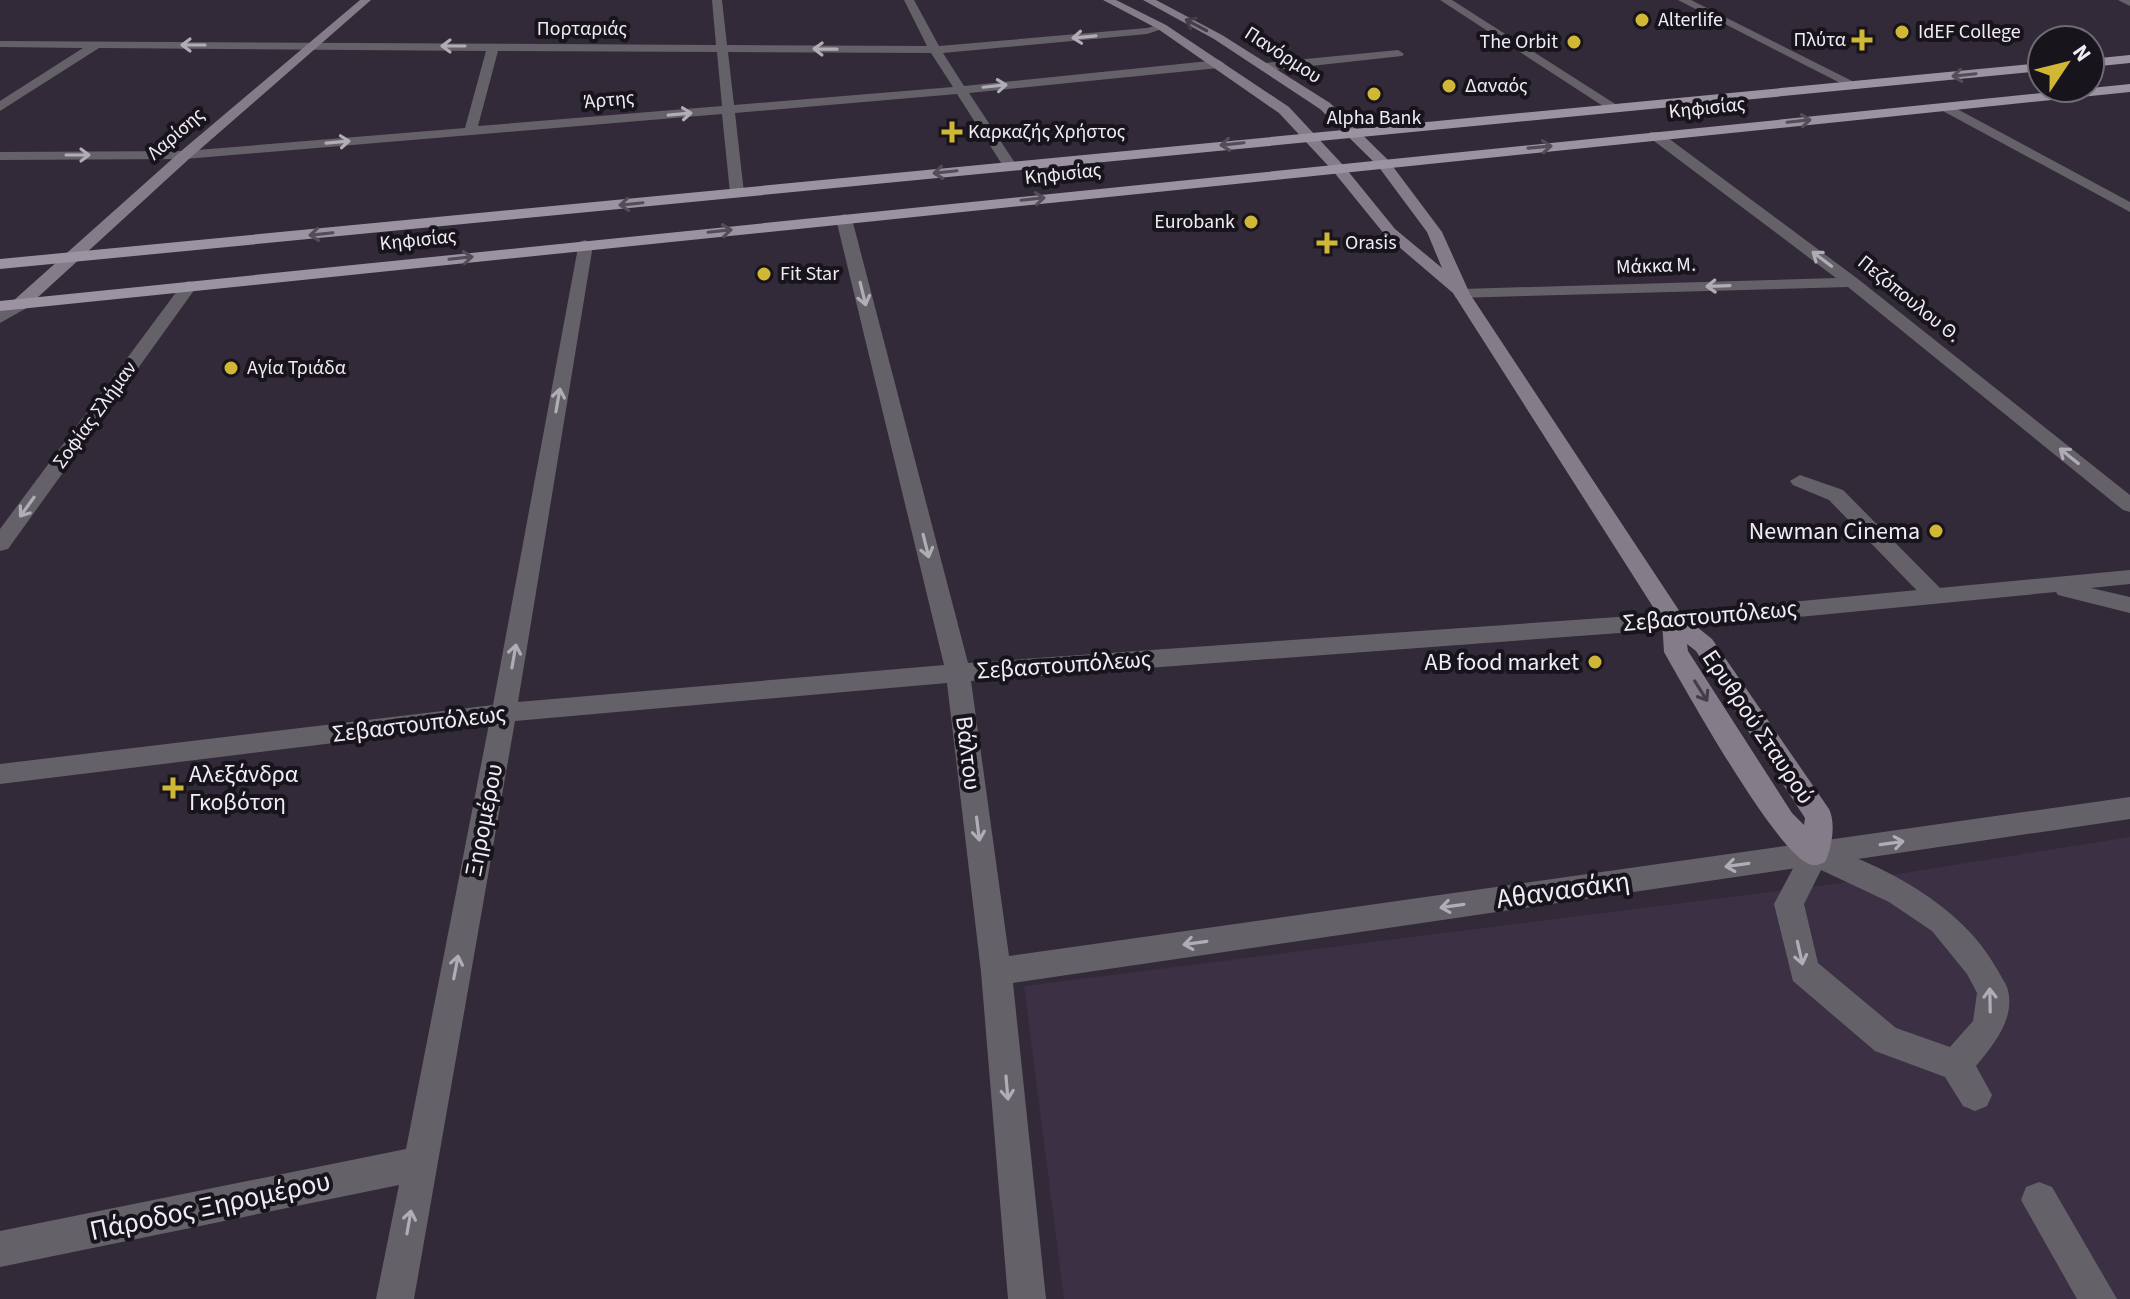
<svg xmlns="http://www.w3.org/2000/svg" width="2130" height="1299" viewBox="0 0 2130 1299" font-family="'Source Sans 3',sans-serif">
  <style>
    .built { fill: #3b3044 }
    .lines { fill: none; stroke-linecap: round; stroke-linejoin: round }
    .lane { fill: #656168; fill-rule: evenodd }
    .street { fill: #656168; fill-rule: evenodd }
    .secondary { fill: #847d89; fill-rule: evenodd }
    .primary { fill: #9b93a2; fill-rule: evenodd }
    .oneway { stroke: #433e47 }
    .oneway2 { stroke: #b1adb6 }
    .oneway3 { stroke: #534d58 }
    .poi-dot { fill: #d1b736; stroke: #18141b; stroke-width: 3 }
    .labels { text-anchor: middle; dominant-baseline: central; stroke-width: 8; stroke-linejoin: round; paint-order: stroke }
    .far-poi-label { font-size: 20px; fill: #f0ebf5; stroke: #18141b; text-anchor: start }
    .far-street-label { font-size: 20px; fill: #f0ebf5; stroke: #18141b }
    .poi-label { font-size: 24px; fill: #f0ebf5; stroke: #18141b; text-anchor: end }
    .street-label { font-size: 24px; fill: #f0ebf5; stroke: #18141b }
    .near-street-label { font-size: 28px; fill: #f0ebf5; stroke: #18141b }
  </style>
  <rect width="100%" height="100%" fill="#322a38"/>
  <polygon class="built" points="2130,837 2130,1299 1064,1299 1024,986 1841,883"/>
  <g class="lines">
    <g class="lane">
      <polygon points="2118,0 2130,0 2130,6"/>
      <polygon points="1398,50 1404,54 1402,56 1265,71 1259,67 1265,63"/>
      <polygon points="1800,475 1843,490 1943,591 1946,596 1943,601 1927,601 1829,500 1793,485 1790,481"/>
      <path d="M1815 842C1884 866 1960 903 1997 969 2000 975 2006 983 2008 990 2015 1020 1993 1045 1976 1066L1992 1095 1987 1106 1975 1111 1963 1106 1945 1077 1875 1051 1793 981 1774 904 1805 846ZM1821 870 1889 902 1932 931 1967 974 1977 993 1973 1021 1950 1047 1896 1028 1818 963 1804 904Z"/>
      <polygon points="2039,1182 2052,1187 2117,1299 2077,1299 2021,1200 2026,1187"/>
    </g>
    <g class="street">
      <path d="M712 0H722L727 45 927 46 904 0H914L939 46 1147 28 1162 24 1168 27 1147 34 943 53 964 86 1219 60 1225 64 1219 68 969 93 1017 166 1010 170 1005 169 957 94 735 113 744 193 737 197 730 193 722 114 185 159 0 160V152L185 151 465 128 486 51 99 48 0 111V101L83 48 0 47V41L716 45ZM498 51 717 52 722 106 478 126ZM728 52 931 53 953 87 734 105Z"/>
      <polygon points="1440,0 1452,0 1620,107 1609,110"/>
      <polygon points="1678,0 1691,0 1860,85 1850,88"/>
      <polygon points="1946,103 2130,202 2130,212 1941,110 1940,107"/>
      <polygon points="1650,132 1660,132 1858,279 2130,495 2130,512 2123,510 1848,287 1456,298 1454,294 1462,289 1836,278 1650,138"/>
      <polygon points="844,214 852,219 968,663 1674,613 2130,570 2130,584 2091,588 2130,597 2130,613 2058,595 2056,592 1674,629 971,681 1009,956 2130,797 2130,819 1013,983 1046,1299 1008,1299 981,972 947,683 515,721 414,1299 376,1299 399,1185 0,1267 0,1231 406,1149 489,724 0,784 0,764 493,705 579,242 585,240 593,245 518,702 944,665 836,219"/>
      <polygon points="189,281 195,283 197,286 195,289 8,549 0,551 0,529 183,283"/>
      <polygon points="19,300 25,301 27,305 25,309 0,323 0,310"/>
    </g>
    <g class="secondary">
      <polygon points="360,0 371,0 190,158 25,309 13,309 11,305 13,301 180,152"/>
      <path d="M1103 0H1116L1166 25 1289 107 1343 165 1395 229 1442 268 1427 232 1378 166 1320 109 1214 39 1143 0H1156L1222 35 1330 103 1388 160 1442 232 1470 294 1682 615 1712 639 1829 809C1836 823 1832 848 1825 862 1818 865 1814 867 1807 863 1772 845 1688 694 1664 652L1662 621 1453 293 1385 235 1333 171 1279 113 1158 29ZM1687 644 1696 651 1805 818 1804 825 1792 813 1688 651Z"/>
    </g>
    <g class="primary">
      <polygon points="2130,55 2130,63 2090,67 2090,59"/>
      <polygon points="2042,63 2042,71 0,269 0,259"/>
      <polygon points="2130,84 2130,92 0,311 0,301"/>
    </g>
  </g>
  <defs><path id="oneway-shaft" d="M-6 0H5M1.5-3L5.5 0L1.5 3" fill="none" stroke-width="1.6" stroke-linecap="round" stroke-linejoin="round" transform="scale(2)"/></defs>
  <g class="oneway">
    <use href="#oneway-shaft" transform="translate(1196 25) rotate(-152)"/>
    <use href="#oneway-shaft" transform="translate(1701 691) rotate(58)"/>
  </g>
  <g class="oneway2">
    <use href="#oneway-shaft" transform="translate(1084 37) rotate(175)"/>
    <use href="#oneway-shaft" transform="translate(193 45) rotate(-180)"/>
    <use href="#oneway-shaft" transform="translate(453 46) rotate(-180)"/>
    <use href="#oneway-shaft" transform="translate(825 49) rotate(-179)"/>
    <use href="#oneway-shaft" transform="translate(995 86) rotate(-6)"/>
    <use href="#oneway-shaft" transform="translate(680 114) rotate(-5)"/>
    <use href="#oneway-shaft" transform="translate(338 142) rotate(-5)"/>
    <use href="#oneway-shaft" transform="translate(78 155)"/>
    <use href="#oneway-shaft" transform="translate(1822 259) rotate(-143)"/>
    <use href="#oneway-shaft" transform="translate(1718 286) rotate(178)"/>
    <use href="#oneway-shaft" transform="translate(863 294) rotate(76)"/>
    <use href="#oneway-shaft" transform="translate(558 400) rotate(-80)"/>
    <use href="#oneway-shaft" transform="translate(2069 456) rotate(-141)"/>
    <use href="#oneway-shaft" transform="translate(27 507) rotate(126)"/>
    <use href="#oneway-shaft" transform="translate(926 546) rotate(76)"/>
    <use href="#oneway-shaft" transform="translate(514 656) rotate(-80)"/>
    <use href="#oneway-shaft" transform="translate(978 829) rotate(83)"/>
    <use href="#oneway-shaft" transform="translate(1892 843) rotate(-8)"/>
    <use href="#oneway-shaft" transform="translate(1737 865) rotate(172)"/>
    <use href="#oneway-shaft" transform="translate(1452 906) rotate(172)"/>
    <use href="#oneway-shaft" transform="translate(1195 943) rotate(172)"/>
    <use href="#oneway-shaft" transform="translate(1800 953) rotate(77)"/>
    <use href="#oneway-shaft" transform="translate(456 967) rotate(-79)"/>
    <use href="#oneway-shaft" transform="translate(1990 1000) rotate(-91)"/>
    <use href="#oneway-shaft" transform="translate(1007 1088) rotate(85)"/>
    <use href="#oneway-shaft" transform="translate(409 1222) rotate(-80)"/>
  </g>
  <g class="oneway3">
    <use href="#oneway-shaft" transform="translate(1964 75) rotate(174)"/>
    <use href="#oneway-shaft" transform="translate(1799 121) rotate(-6)"/>
    <use href="#oneway-shaft" transform="translate(1232 144) rotate(174)"/>
    <use href="#oneway-shaft" transform="translate(1540 147) rotate(-5)"/>
    <use href="#oneway-shaft" transform="translate(945 172) rotate(174)"/>
    <use href="#oneway-shaft" transform="translate(1033 199) rotate(-6)"/>
    <use href="#oneway-shaft" transform="translate(631 204) rotate(174)"/>
    <use href="#oneway-shaft" transform="translate(720 231) rotate(-6)"/>
    <use href="#oneway-shaft" transform="translate(321 234) rotate(174)"/>
    <use href="#oneway-shaft" transform="translate(461 258) rotate(-6)"/>
  </g>
  <g class="poi-dot">
    <circle cx="1642" cy="20" r="8"/>
    <circle cx="1902" cy="32" r="8"/>
    <path d="M1858 28h8v8h8v8h-8v8h-8v-8h-8v-8h8z"/>
    <circle cx="1574" cy="42" r="8"/>
    <circle cx="1449" cy="86" r="8"/>
    <circle cx="1374" cy="94" r="8"/>
    <path d="M948 120h8v8h8v8h-8v8h-8v-8h-8v-8h8z"/>
    <circle cx="1251" cy="222" r="8"/>
    <path d="M1323 231h8v8h8v8h-8v8h-8v-8h-8v-8h8z"/>
    <circle cx="764" cy="274" r="8"/>
    <circle cx="231" cy="368" r="8"/>
    <circle cx="1936" cy="531" r="8"/>
    <circle cx="1595" cy="662" r="8"/>
    <path d="M169 776h8v8h8v8h-8v8h-8v-8h-8v-8h8z"/>
  </g>
  <g class="labels">
    <g class="far-poi-label">
      <text x="1658" y="20">Alterlife</text>
      <text x="1918" y="32">IdEF College</text>
      <text x="1846" y="40" text-anchor="end">Πλύτα</text>
      <text x="1558" y="42" text-anchor="end">The Orbit</text>
      <text x="1465" y="86">Δαναός</text>
      <text x="1374" y="118" text-anchor="middle">Alpha Bank</text>
      <text x="968" y="132">Καρκαζής Χρήστος</text>
      <text x="1235" y="222" text-anchor="end">Eurobank</text>
      <text x="1345" y="243">Orasis</text>
      <text x="780" y="274">Fit Star</text>
      <text x="247" y="368">Αγία Τριάδα</text>
    </g>
    <g class="far-street-label">
      <text x="582" y="29">Πορταριάς</text>
      <text transform="translate(1283 55) rotate(33)">Πανόρμου</text>
      <text transform="translate(609 100) rotate(-5)">Άρτης</text>
      <text transform="translate(1707 108) rotate(-6)">Κηφισίας</text>
      <text transform="translate(176 134) rotate(-41)">Λαρίσης</text>
      <text transform="translate(1063 174) rotate(-6)">Κηφισίας</text>
      <text transform="translate(418 240) rotate(-6)">Κηφισίας</text>
      <text transform="translate(1656 266) rotate(-2)">Μάκκα Μ.</text>
      <text transform="translate(1909 299) rotate(39)">Πεζόπουλου Θ.</text>
      <text transform="translate(95 415) rotate(-54)">Σοφίας Σλήμαν</text>
    </g>
    <g class="poi-label">
      <text x="1920" y="531">Newman Cinema</text>
      <text x="1579" y="662">AB food market</text>
      <text x="189" y="774" text-anchor="start">Αλεξάνδρα<tspan x="189" dy="28">Γκοβότση</tspan></text>
    </g>
    <g class="street-label">
      <text transform="translate(1710 616) rotate(-5)">Σεβαστουπόλεως</text>
      <text transform="translate(1064 665) rotate(-4)">Σεβαστουπόλεως</text>
      <text transform="translate(419 724) rotate(-7)">Σεβαστουπόλεως</text>
      <text transform="translate(1758 727) rotate(56)">Ερυθρού Σταυρού</text>
      <text transform="translate(968 753) rotate(83)">Βάλτου</text>
      <text transform="translate(484 820) rotate(-79)">Ξηρομέρου</text>
    </g>
    <g class="near-street-label">
      <text transform="translate(1563 890) rotate(-8)">Αθανασάκη</text>
      <text transform="translate(210 1206) rotate(-12)">Πάροδος Ξηρομέρου</text>
    </g>
  </g>
  <g transform="translate(2066 64) rotate(55)"><circle r="38" fill="#18141b" stroke="#6e6a72" stroke-width="2"/>
  <path d="M0-6L14 30L0 20L-14 30Z" fill="#d1b736"/>
  <text y="-12" font-size="22" font-weight="bold" text-anchor="middle" fill="#f0ebf5">N</text>
  </g>
</svg>
